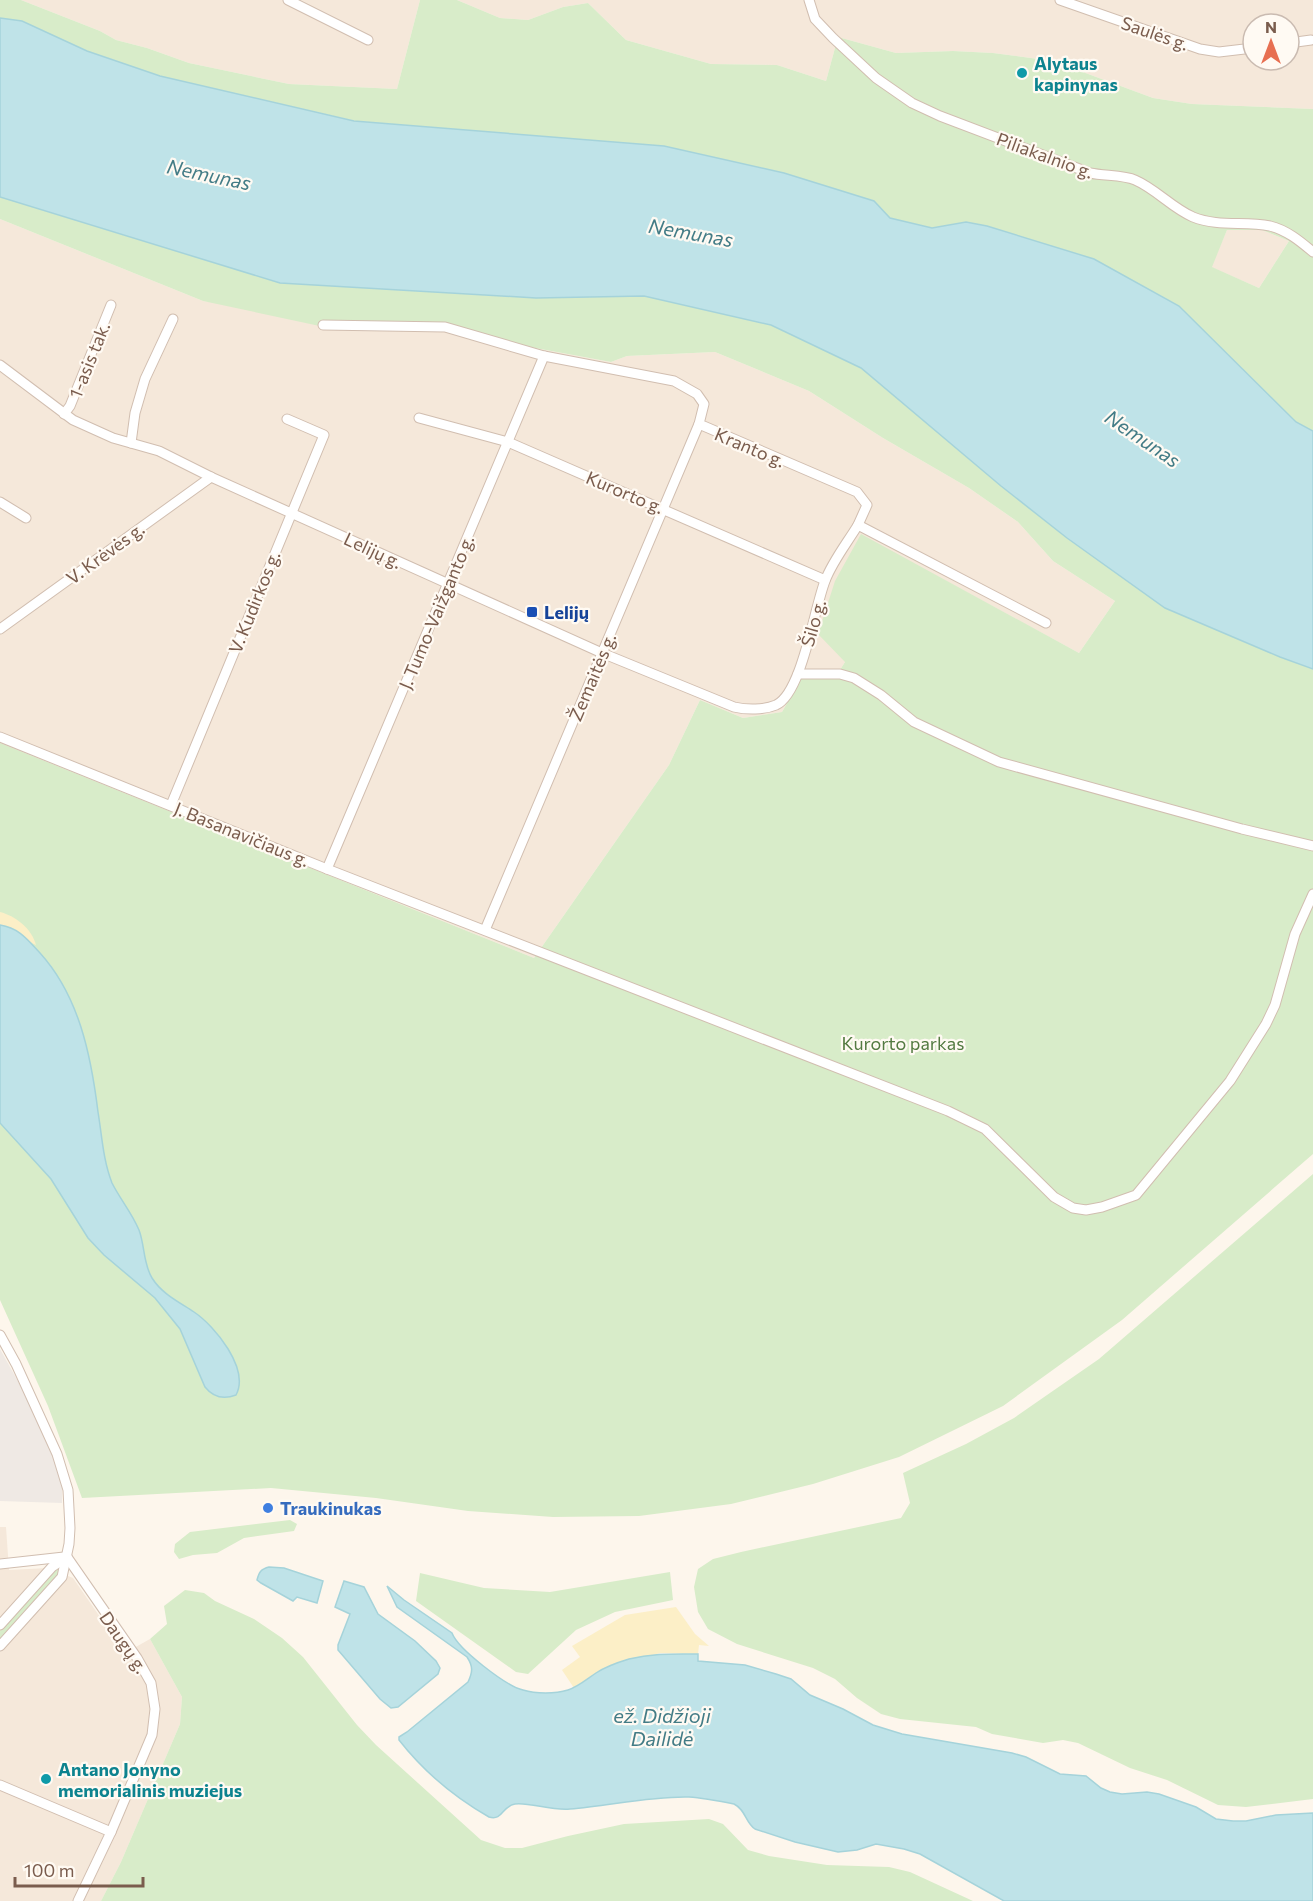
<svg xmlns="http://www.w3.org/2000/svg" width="1313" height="1901" viewBox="0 0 1313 1901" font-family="Commissioner,sans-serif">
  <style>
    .residential { fill: #f5e8da; fill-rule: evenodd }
    .industrial { fill: #efe9e4 }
    .green { fill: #d8ecc9; fill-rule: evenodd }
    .sand { fill: #fcefc7 }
    .water { fill: #bfe3e8; stroke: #a5d3da; stroke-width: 1.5 }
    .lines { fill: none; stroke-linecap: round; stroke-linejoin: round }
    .minor-casing { stroke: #d1beb0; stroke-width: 11 }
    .minor { stroke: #fff; stroke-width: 9 }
    .culture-dot { fill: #0f9aa8; stroke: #fffaf3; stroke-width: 2 }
    .transit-dot { fill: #1a4fb4; stroke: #fffaf3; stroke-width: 2 }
    .shop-dot { fill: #3f7fe0; stroke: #fffaf3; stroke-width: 2 }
    .labels { text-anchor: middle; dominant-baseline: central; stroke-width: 4.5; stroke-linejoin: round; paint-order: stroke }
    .street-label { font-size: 18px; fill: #7a5c4d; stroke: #fffaf3 }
    .culture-label { font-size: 18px; font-weight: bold; fill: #0d838f; stroke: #fffaf3; text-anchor: start }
    .transit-label { font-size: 18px; font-weight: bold; fill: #164399; stroke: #fffaf3; text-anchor: start }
    .park-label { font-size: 18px; fill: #537a41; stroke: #fffaf3 }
    .shop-label { font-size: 18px; font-weight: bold; fill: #366cbe; stroke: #fffaf3; text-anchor: start }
    .water-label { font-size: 20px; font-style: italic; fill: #437c86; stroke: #fffaf3 }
  </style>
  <rect width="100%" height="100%" fill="#fdf6ec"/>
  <g class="residential">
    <polygon points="21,0 420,0 397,89 289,84 189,63 147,48 116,40 100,31"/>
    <path d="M457 0H1313V109L1192 104 1153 98 1053 61 993 53 953 51 896 53 838 37 826 81 777 65 711 64 626 40 588 3 563 7 528 20 500 18ZM1253 24H1289V60H1253Z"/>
    <polygon points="0,219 203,301 443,331 611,362 627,356 715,352 809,391 883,438 969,488 1018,522 1053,561 1115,601 1079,653 861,535 845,662 838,673 802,677 782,712 743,718 700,700 669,765 534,958 0,743"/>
    <polygon points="1227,230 1262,230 1289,241 1259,288 1211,267"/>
    <polygon points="0,1527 6,1527 9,1570 48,1568 73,1578 125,1653 150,1639 182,1697 180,1724 121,1862 101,1901 0,1901"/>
  </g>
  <polygon class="industrial" points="0,1349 25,1394 58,1469 62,1487 62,1503 0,1501"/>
  <g class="green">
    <path d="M0 0H21L100 31 116 40 147 48 189 63 289 84 397 89 420 0H457L500 18 528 20 563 7 588 3 626 40 711 64 777 65 826 81 838 37 896 53 953 51 993 53 1053 61 1153 98 1192 104 1313 109V431L1296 422 1179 306 1094 259 987 226 966 222 932 228 890 218 874 201 784 173 664 146 355 121 160 76 87 51 22 21 0 18ZM1227 230H1262L1289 241 1259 288 1212 267Z"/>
    <polygon points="0,197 280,283 536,298 644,296 771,325 861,368 1001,486 1067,538 1165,608 1280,657 1313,669 1313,1154 1122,1320 1003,1406 899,1457 813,1484 731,1504 639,1516 553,1517 468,1511 376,1498 271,1488 82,1498 48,1406 0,1300 0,743 534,958 669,765 700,700 743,718 782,712 802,677 838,673 845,662 818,634 835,581 861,534 1079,653 1115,601 1053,561 1018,522 969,488 883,438 809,391 715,352 627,356 611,362 443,331 329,328 203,301 0,219"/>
    <polygon points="1313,1174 1313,1799 1246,1807 1218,1805 1167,1780 1130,1768 1078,1743 1063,1740 1043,1743 992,1734 976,1727 900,1719 881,1714 857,1698 835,1679 813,1668 737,1644 708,1629 698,1612 694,1587 698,1569 713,1559 741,1552 901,1518 910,1503 903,1473 966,1444 1014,1418 1099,1359"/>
    <polygon points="290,1520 297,1524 294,1531 244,1538 217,1553 193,1555 179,1559 174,1552 175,1544 190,1532"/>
    <polygon points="58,1569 59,1574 0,1639 0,1631 54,1570"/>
    <polygon points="670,1572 673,1600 615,1612 576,1630 528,1674 516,1672 416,1601 420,1573 484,1588 550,1592"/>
    <polygon points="185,1590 204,1593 215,1601 254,1619 282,1638 303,1657 357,1725 376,1745 481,1840 505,1848 522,1848 568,1836 624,1824 709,1819 723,1824 748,1850 769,1856 827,1865 889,1867 910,1872 973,1901 101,1901 121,1862 180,1724 182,1697 150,1639 167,1624 164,1606"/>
  </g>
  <g class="sand">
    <path d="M0 912C16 916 32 929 36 945 21 938 21 928 0 925Z"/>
    <polygon points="676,1607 695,1634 709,1646 699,1645 698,1654 660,1653 599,1671 574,1688 562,1670 580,1657 572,1646 625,1615"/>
  </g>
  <g class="water">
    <polygon points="0,18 22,21 87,51 160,76 354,121 664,146 784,173 874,201 890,218 932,228 966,222 987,226 1094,259 1179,306 1296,422 1313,431 1313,669 1280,657 1165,608 1067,538 1001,486 861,368 771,325 644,296 536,298 280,283 0,197"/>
    <path d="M0 925C19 928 27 939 40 953 79 996 91 1055 98 1112 102 1136 103 1160 112 1183 120 1199 132 1213 139 1230 145 1246 143 1263 152 1278 162 1294 179 1302 194 1312 215 1326 250 1369 236 1395 223 1400 213 1397 205 1387L180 1329 155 1298 104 1255 88 1238 51 1179 0 1123Z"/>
    <path d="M269 1567 284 1568 323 1581 317 1603 297 1597 293 1601 261 1583 257 1580C259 1572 261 1569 269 1567Z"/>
    <polygon points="344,1581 364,1587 378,1614 415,1641 436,1661 440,1668 438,1674 398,1707 391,1708 380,1699 338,1650 338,1645 350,1614 335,1607"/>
    <path d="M387 1586 404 1600 452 1633C458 1649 506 1686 523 1690 536 1694 555 1694 568 1690 578 1687 587 1679 596 1673 605 1667 619 1662 629 1659 653 1653 674 1654 698 1654V1661L745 1665 776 1674 791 1679 810 1695 843 1709 873 1725 902 1734 1012 1753 1026 1757 1060 1774 1086 1776 1101 1788 1110 1792 1122 1794 1147 1792 1159 1794 1196 1807 1216 1819 1233 1821H1246L1276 1815 1313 1813V1901H1004L920 1854 904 1849 876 1844 857 1850 838 1852 795 1842 755 1829C745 1822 746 1810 734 1804 719 1801 704 1798 689 1797 649 1796 609 1806 570 1809 552 1811 529 1802 515 1804 502 1806 503 1821 489 1817 454 1797 424 1772 399 1740V1737L407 1732 468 1682C473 1672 473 1666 467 1657L397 1607Z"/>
  </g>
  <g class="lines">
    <g class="minor-casing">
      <g id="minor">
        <polyline points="288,0 368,40"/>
        <path d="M809 0 815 19 833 38 876 78 912 103 940 116 1090 173C1104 176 1124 175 1135 180 1156 189 1172 208 1193 217 1218 227 1244 221 1270 226 1287 230 1301 242 1313 252"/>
        <polyline points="1060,0 1200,49 1219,52 1253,48"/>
        <polyline points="1289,43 1311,40"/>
        <polyline points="323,325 445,327 544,356 674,381 697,394 704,404 699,424 857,492 867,505 858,525 1046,623"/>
        <path d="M0 365 73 420 113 438 159 451 211 477 602 653 734 707C747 710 764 710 776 705 802 693 814 609 825 581 832 562 847 543 858 525"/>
        <polyline points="64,414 70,406 111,305"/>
        <polyline points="419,418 508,442 825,580"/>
        <polyline points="131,443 135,413 145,379 173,319"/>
        <polyline points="0,502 26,518"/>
        <polyline points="0,629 211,477"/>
        <polyline points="798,674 840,674 854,678 881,695 914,722 999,762 1242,829 1313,846"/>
        <polyline points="0,737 327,869 948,1111 985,1129 1054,1197 1073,1208 1086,1210 1102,1207 1136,1195 1230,1081 1266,1024 1275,1005 1295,934 1313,894"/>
        <polyline points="171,805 324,435 287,419"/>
        <polyline points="327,869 544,356"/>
        <polyline points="485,930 699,424"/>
        <polyline points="0,1335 16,1364 57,1454 68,1490 70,1528 69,1544 62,1577 0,1646"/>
        <polyline points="67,1557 137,1658 151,1683 155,1709 152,1735 111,1832 78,1901"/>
        <polyline points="0,1564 64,1557"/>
        <polyline points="0,1625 52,1567 67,1557"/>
        <polyline points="0,1785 111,1832"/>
      </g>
    </g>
    <use href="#minor" class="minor"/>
  </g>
  <g class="culture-dot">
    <circle cx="1022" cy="73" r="6"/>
    <circle cx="46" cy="1779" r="6"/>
  </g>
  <rect class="transit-dot" x="526" y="606" width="12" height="12" rx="3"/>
  <circle class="shop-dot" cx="268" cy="1508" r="6"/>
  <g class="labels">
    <g class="street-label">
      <text transform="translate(1155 33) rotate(19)">Saulės g.</text>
      <text transform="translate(1045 155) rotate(20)">Piliakalnio g.</text>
      <text transform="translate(89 360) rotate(-68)">1-asis tak.</text>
      <text transform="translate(750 447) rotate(23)">Kranto g.</text>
      <text transform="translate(625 492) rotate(23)">Kurorto g.</text>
      <text transform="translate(373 550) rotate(25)">Lelijų g.</text>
      <text transform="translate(105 553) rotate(-36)">V. Krėvės g.</text>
      <text transform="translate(254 602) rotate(-68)">V. Kudirkos g.</text>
      <text transform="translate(436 612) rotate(-67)">J. Tumo-Vaižganto g.</text>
      <text transform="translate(813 623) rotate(-74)">Šilo g.</text>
      <text transform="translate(592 677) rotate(-67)">Žemaitės g.</text>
      <text transform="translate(242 834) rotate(22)">J. Basanavičiaus g.</text>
      <text transform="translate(124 1642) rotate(56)">Daugų g.</text>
    </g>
    <g class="culture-label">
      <text x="1034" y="63">Alytaus<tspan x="1034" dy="21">kapinynas</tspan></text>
      <text x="58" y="1769">Antano Jonyno<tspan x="58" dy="21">memorialinis muziejus</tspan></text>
    </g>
    <g class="transit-label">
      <text x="544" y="612">Lelijų</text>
    </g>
    <g class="park-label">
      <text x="903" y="1043">Kurorto parkas</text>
    </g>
    <g class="shop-label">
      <text x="280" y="1508">Traukinukas</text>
    </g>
    <g class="water-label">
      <text transform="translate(209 174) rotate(12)">Nemunas</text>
      <text transform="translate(691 232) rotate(10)">Nemunas</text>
      <text transform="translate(1143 438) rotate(34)">Nemunas</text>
      <text x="662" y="1715">ež. Didžioji<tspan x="662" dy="23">Dailidė</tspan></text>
    </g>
  </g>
  <g transform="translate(1271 42)"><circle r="28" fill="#fffaf3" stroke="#cabbb1" stroke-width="1.5"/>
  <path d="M0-4.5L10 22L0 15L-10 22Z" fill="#e76f51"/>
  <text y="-9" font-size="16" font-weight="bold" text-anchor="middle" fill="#7a5c4d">N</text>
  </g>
  <path d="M15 1877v9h128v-9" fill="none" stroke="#7a5c4d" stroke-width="3"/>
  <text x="24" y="1877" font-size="18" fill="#7a5c4d" stroke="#fffaf3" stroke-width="4.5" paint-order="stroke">100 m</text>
</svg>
